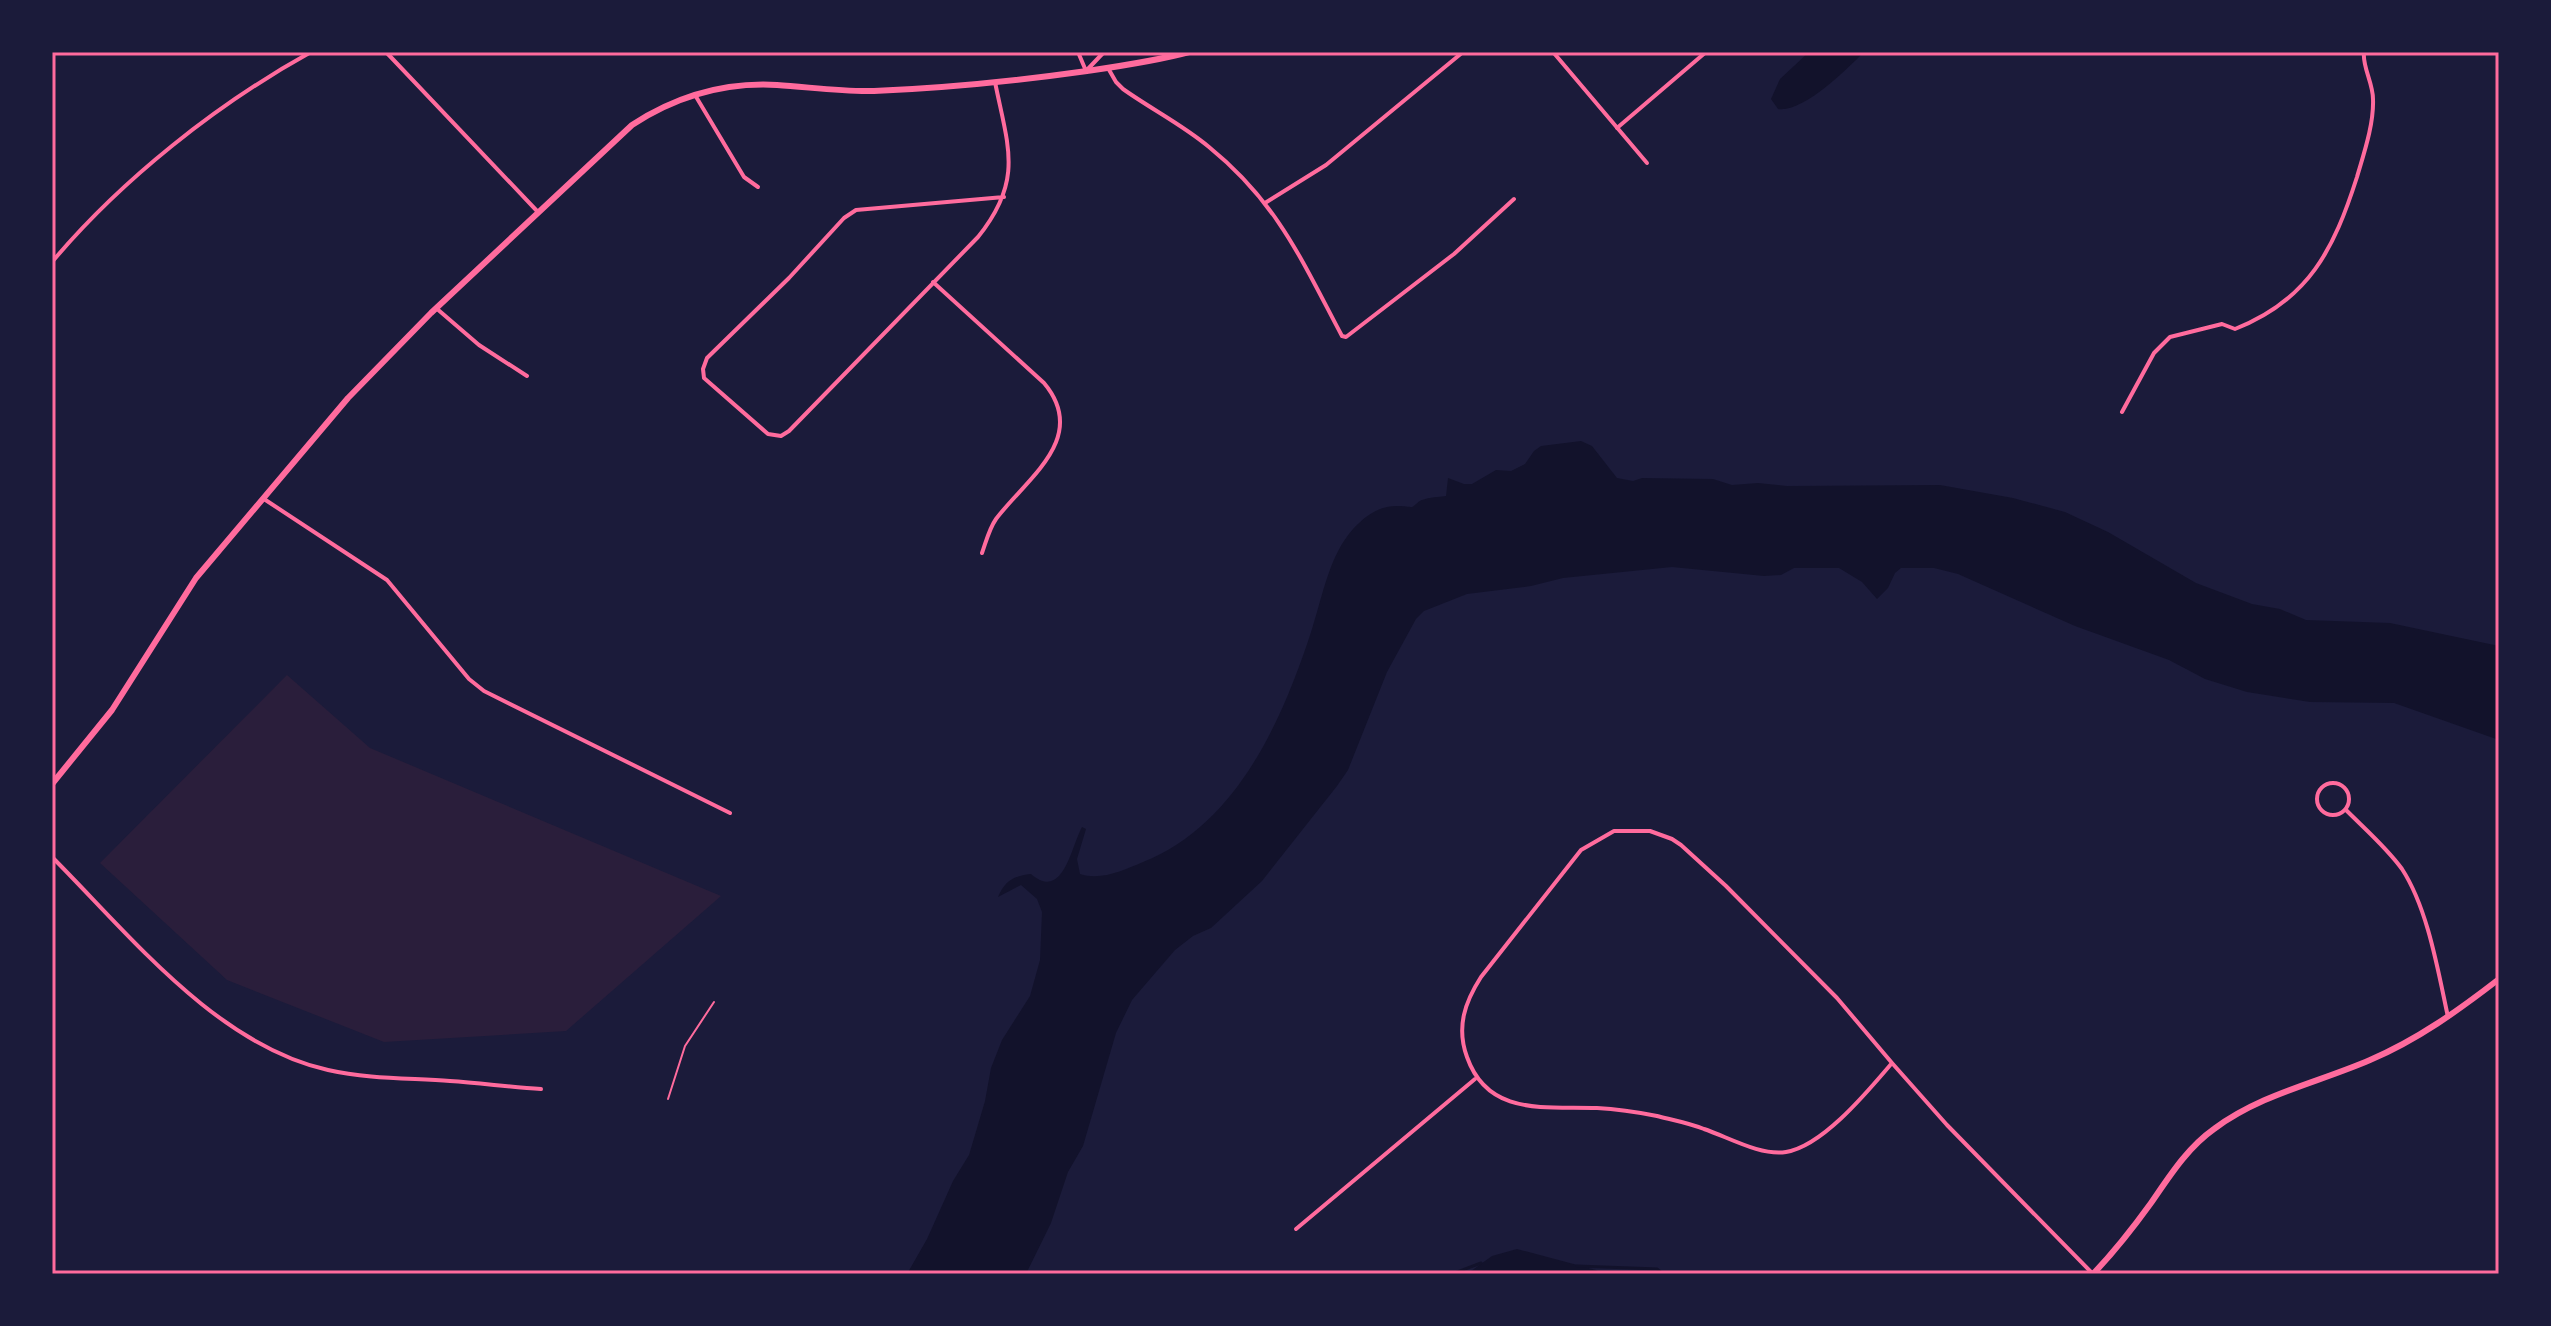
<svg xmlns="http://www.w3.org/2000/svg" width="2551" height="1326" viewBox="0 0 2551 1326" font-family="Manrope,sans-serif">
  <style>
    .green { fill: #2a1e3b }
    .water { fill: #12122b }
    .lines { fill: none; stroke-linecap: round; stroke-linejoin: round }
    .stream { stroke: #12122b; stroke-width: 3 }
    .service { stroke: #ff6b9d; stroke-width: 2 }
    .minor { stroke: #ff6b9d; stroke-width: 4 }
    .secondary { stroke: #ff6b9d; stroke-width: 6 }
    .primary { stroke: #ff6b9d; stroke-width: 6 }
    .neatline { fill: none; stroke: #ff6b9d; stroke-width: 3 }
  </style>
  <rect width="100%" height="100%" fill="#1b1b3a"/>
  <polygon class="green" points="287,675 370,748 721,896 566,1031 384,1042 227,980 100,863"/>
  <g class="water">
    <path d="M1809 52H1864C1847 69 1803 113 1778 109L1771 99 1780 79Z"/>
    <path d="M1581 441 1592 446 1617 478 1633 481 1642 478 1713 479 1732 485 1758 483 1787 486 1940 485 2013 498 2065 512 2108 532 2196 583 2252 604 2280 609 2306 620 2390 623 2499 646V740L2394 703 2310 702 2247 692 2205 679 2169 660 2075 626 1958 574 1934 568H1901L1895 573 1888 588 1877 599 1862 582 1839 568H1794L1781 575 1764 576 1672 567 1563 578 1531 586 1467 594 1424 611 1416 619 1387 672 1348 770 1337 786 1262 881 1211 928 1193 936 1175 950 1132 1000 1116 1033 1083 1146 1068 1172 1051 1223 1026 1274H907L927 1239 953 1181 969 1155 985 1101 991 1068 1002 1040 1030 996 1040 960 1042 912 1037 899 1021 885 998 897C1005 881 1013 876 1031 874 1063 902 1071 847 1082 827L1086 829 1077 859 1080 874C1101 881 1124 870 1143 862 1237 825 1283 719 1312 629 1323 595 1329 556 1353 529 1366 515 1380 505 1400 506 1402 506 1410 507 1412 507 1416 505 1418 501 1422 500 1430 497 1438 497 1446 496L1448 478 1464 484H1472L1496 470 1511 471 1525 464 1534 451 1541 446Z"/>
    <polygon points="1517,1249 1596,1270 1602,1274 1467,1274 1492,1256"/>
  </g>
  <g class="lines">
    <g class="stream">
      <polyline points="1577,1266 1657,1269 1663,1274"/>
      <polyline points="1452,1274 1481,1263"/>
    </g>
    <polyline class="service" points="668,1099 685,1046 714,1002"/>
    <g class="minor">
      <polyline points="386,52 537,211"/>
      <polyline points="1078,52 1086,71 1104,52"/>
      <polyline points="1553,52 1647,163"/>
      <path d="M1108 68 1116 82 1123 89C1151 109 1183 125 1209 147 1278 203 1302 261 1342 336L1346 337 1454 254 1514 199"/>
      <path d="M995 82C1008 147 1024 180 978 237L789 431 781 436 768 434 704 378 703 369 707 358 789 278 844 218 856 210 1004 197"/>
      <polyline points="695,95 744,177 758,187"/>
      <polyline points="1617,128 1706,52"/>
      <polyline points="1265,203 1326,165 1463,52"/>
      <path d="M52 262C121 180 217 104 311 52"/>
      <path d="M933 282 1044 383C1090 438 1026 479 996 519 989 529 986 542 982 553"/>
      <polyline points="436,308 479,345 527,376"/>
      <path d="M2122 412 2154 353 2170 337 2222 324 2235 329C2309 300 2334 249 2357 177 2364 153 2374 124 2373 99 2373 83 2362 66 2364 52"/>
      <polyline points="264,499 387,580 469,679 484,691 730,813"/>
      <circle cx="2333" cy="799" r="16"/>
      <path d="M2346 810C2365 829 2387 848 2402 869 2428 909 2438 971 2448 1017"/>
      <path d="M52 857C130 935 216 1045 328 1070 368 1079 409 1078 450 1081 480 1083 510 1087 541 1089"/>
      <path d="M1892 1063 1837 998 1726 886 1681 845 1672 839 1650 831H1614L1581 850 1481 977C1465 1002 1456 1027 1467 1057 1488 1117 1546 1106 1597 1108 1617 1109 1637 1112 1657 1116 1673 1120 1689 1123 1704 1129 1728 1137 1760 1156 1786 1152 1823 1146 1868 1091 1892 1063L1947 1125 2093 1274"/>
      <polyline points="1296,1229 1475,1079"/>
    </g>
    <path class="secondary" d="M2093 1274C2114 1252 2133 1228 2151 1203 2169 1177 2187 1148 2214 1129 2261 1094 2317 1083 2370 1060 2417 1040 2459 1010 2499 979"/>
    <path class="primary" d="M52 784 112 710 196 578 348 398 431 313 632 125C675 97 725 82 777 85 809 87 842 92 874 91 946 88 1016 81 1087 71 1121 66 1156 61 1189 52"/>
  </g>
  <rect width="2551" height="1326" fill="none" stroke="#1b1b3a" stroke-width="108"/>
  <rect x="54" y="54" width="2443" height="1218" class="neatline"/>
</svg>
